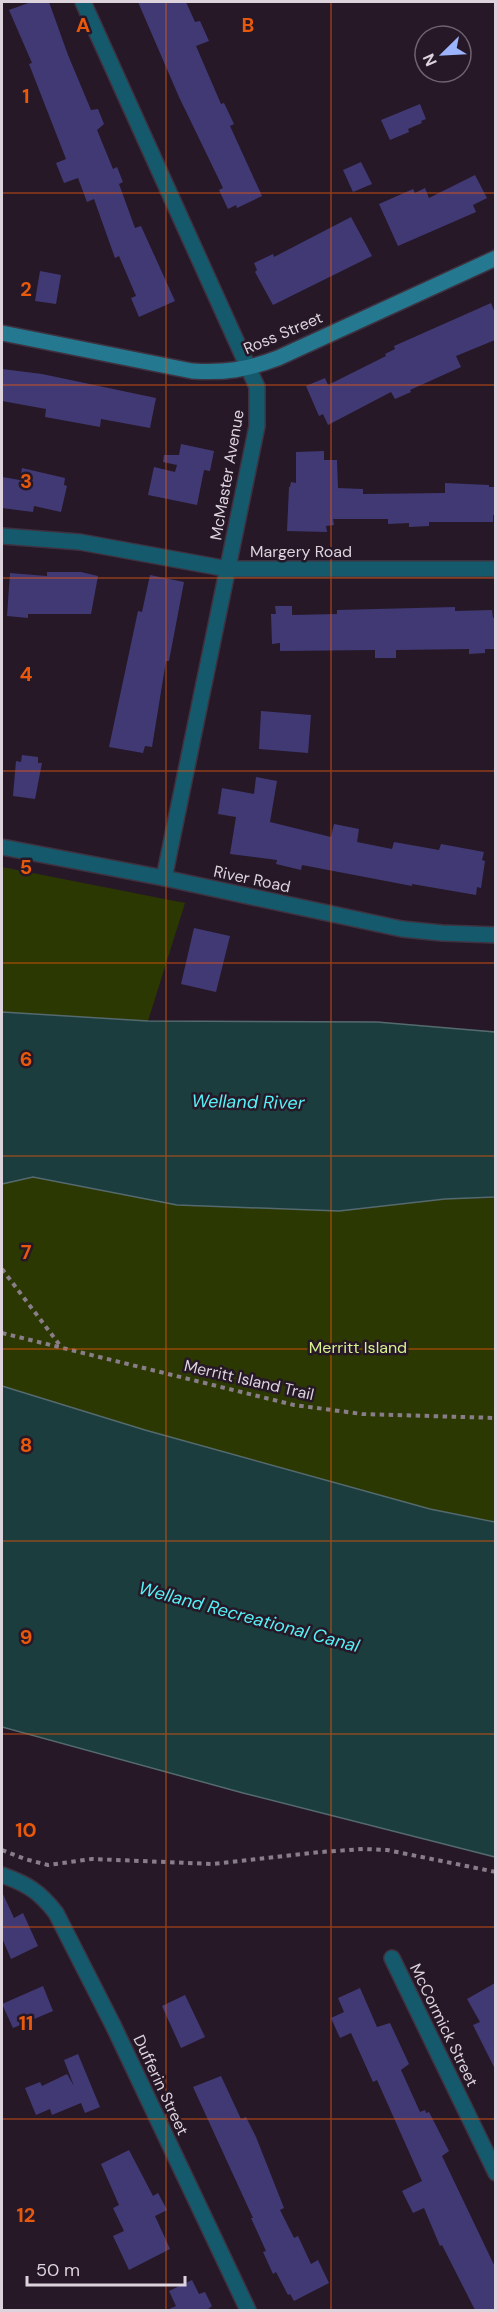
<svg xmlns="http://www.w3.org/2000/svg" width="497" height="2312" viewBox="0 0 497 2312" font-family="'DM Sans',sans-serif">
  <style>
    .green { fill: #2c3801 }
    .water { fill: #1b3d3e; stroke: #556a6e; stroke-width: 1.5 }
    .building { fill: #413974 }
    .lines { fill: none; stroke-linecap: round; stroke-linejoin: round }
    .street-casing { stroke: #3f3240; stroke-width: 18 }
    .secondary-casing { stroke: #3f3240; stroke-width: 18 }
    .path { stroke: #887d89; stroke-width: 4; stroke-dasharray: 4.5 4.5; stroke-linecap: butt }
    .street { stroke: #155a6c; stroke-width: 15 }
    .secondary { stroke: #247990; stroke-width: 15 }
    .grid { fill: none; stroke: #e8590c; stroke-width: 1.5; stroke-opacity: 0.55 }
    .labels { text-anchor: middle; dominant-baseline: central; stroke-width: 5; stroke-linejoin: round; paint-order: stroke }
    .street-label { font-size: 16px; fill: #dcd3dd; stroke: #261827 }
    .park-label { font-size: 16px; fill: #d6f28f; stroke: #261827 }
    .water-label { font-size: 18px; font-style: italic; fill: #56f1f6; stroke: #261827 }
    .grid-label { font-size: 20px; text-anchor: middle; font-weight: bold; fill: #e8590c; stroke: #261827; stroke-width: 5; stroke-linejoin: round; paint-order: stroke }
  </style>
  <rect width="100%" height="100%" fill="#261827"/>
  <g class="green">
    <polygon points="2,867 185,903 148,1021 2,1012"/>
    <polygon points="33,1177 177,1205 339,1211 445,1199 495,1198 495,1522 430,1509 145,1430 2,1386 2,1184"/>
  </g>
  <g class="water">
    <polygon points="2,1012 148,1021 377,1022 495,1032 495,1197 445,1199 339,1211 177,1205 33,1177 2,1184"/>
    <polygon points="2,1386 145,1430 430,1509 495,1522 495,1857 243,1793 2,1727"/>
  </g>
  <g class="building">
    <polygon points="31,2 49,2 68,55 91,110 98,109 104,124 97,130 113,169 117,167 123,182 119,184 135,228 141,226 175,301 139,317 131,298 136,296 119,256 115,258 94,199 87,202 78,178 64,183 56,163 66,159 29,64 32,63 9,10"/>
    <polygon points="138,2 186,2 195,22 200,21 209,41 196,46 221,104 224,103 234,124 230,126 262,196 237,208 236,205 228,209 219,190 223,188 179,97"/>
    <polygon points="420,104 426,119 421,121 422,123 408,129 409,132 390,140 381,120"/>
    <polygon points="361,162 372,184 353,192 343,170"/>
    <polygon points="475,175 487,198 473,205 476,212 398,246 379,204 413,189 415,193 425,188 429,198"/>
    <polygon points="351,217 372,256 273,305 255,272 257,270 254,263 273,254 274,257"/>
    <polygon points="40,271 61,275 56,304 35,301"/>
    <polygon points="491,303 495,313 495,340 456,356 461,367 410,390 411,392 395,399 391,392 328,425 323,414 319,416 306,386 325,378 328,385 386,356 385,354 395,349 394,346"/>
    <polygon points="2,369 42,374 156,398 150,428 101,419 100,427 45,417 46,409 2,401"/>
    <polygon points="181,444 214,451 210,471 204,470 197,505 148,495 154,467 175,472 177,465 163,462 164,455 179,455"/>
    <polygon points="324,451 324,460 337,460 338,488 363,489 363,494 445,493 445,483 489,485 489,487 495,487 495,515 493,515 493,522 429,522 429,526 409,527 409,523 388,524 388,519 333,519 334,525 326,526 327,532 287,531 289,487 290,487 291,482 296,483 296,452"/>
    <polygon points="22,468 65,478 64,485 67,486 61,512 34,506 33,512 2,508 2,477 20,480"/>
    <polygon points="47,572 81,572 98,576 91,614 28,614 28,618 7,616 10,573 47,576"/>
    <polygon points="150,575 184,582 169,661 166,661 152,747 145,746 143,753 109,747 138,611 142,612"/>
    <polygon points="275,606 292,606 292,615 337,614 337,610 455,607 455,611 492,610 493,618 495,618 495,649 485,649 485,653 469,654 469,649 396,650 396,658 375,658 375,650 280,651 280,643 272,644 271,614 276,614"/>
    <polygon points="261,711 311,715 308,753 259,749"/>
    <polygon points="22,755 38,757 38,763 42,763 35,799 13,796 16,761 21,762"/>
    <polygon points="256,777 277,781 270,822 331,837 334,824 359,829 357,842 392,849 394,842 439,850 441,844 484,852 482,860 485,861 481,888 477,887 476,895 412,884 412,886 302,865 301,870 276,864 277,860 230,854 236,817 218,814 222,788 254,794"/>
    <polygon points="194,928 230,936 216,992 181,984"/>
    <polygon points="2,1892 14,1918 23,1913 38,1946 11,1959 2,1938"/>
    <polygon points="495,1983 495,2069 473,2025 480,2022 467,1999"/>
    <polygon points="43,1986 53,2011 13,2028 2,2004"/>
    <polygon points="360,1988 377,2027 390,2023 409,2064 401,2070 420,2112 425,2110 426,2113 429,2112 449,2151 442,2156 495,2267 495,2310 475,2310 442,2245 440,2246 424,2208 413,2213 402,2191 422,2181 377,2080 373,2082 351,2033 340,2038 331,2018 344,2012 338,1998"/>
    <polygon points="185,1995 205,2037 181,2048 162,2006"/>
    <polygon points="78,2054 100,2107 85,2113 81,2103 52,2115 50,2109 36,2115 25,2088 40,2082 42,2086 67,2074 74,2086 64,2060"/>
    <polygon points="221,2076 241,2119 246,2117 256,2137 284,2208 280,2210 294,2238 298,2236 311,2264 318,2260 329,2283 294,2301 290,2294 288,2295 276,2272 273,2274 263,2252 266,2251 251,2218 253,2218 193,2087"/>
    <polygon points="129,2150 153,2196 158,2193 167,2210 155,2216 170,2249 129,2270 113,2236 124,2231 113,2208 119,2205 101,2164"/>
    <polygon points="192,2280 199,2294 205,2292 212,2306 207,2310 167,2310 176,2306 169,2291"/>
  </g>
  <g class="lines">
    <g class="street-casing">
      <g id="street">
        <polyline points="83,2 257,387 257,426 164,878"/>
        <polyline points="2,536 80,542 228,569 496,569"/>
        <polyline points="2,847 164,878 402,929 442,933 496,935"/>
        <path d="M2 1875C27 1884 39 1891 56 1913L113 2025 248 2310"/>
        <polyline points="392,1958 496,2173"/>
      </g>
    </g>
    <g class="secondary-casing">
      <path id="secondary" d="M2 333 192 371C225 373 246 370 278 358L496 258"/>
    </g>
    <g class="path">
      <polyline points="2,1269 62,1348"/>
      <polyline points="2,1333 294,1405 362,1414 496,1418"/>
      <polyline points="2,1850 25,1859 48,1865 92,1859 213,1864 321,1852 363,1849 387,1850 496,1872"/>
    </g>
    <use href="#street" class="street"/>
    <use href="#secondary" class="secondary"/>
  </g>
  <path class="grid" d="M166 2V2310M331 2V2310M2 193H496M2 385H496M2 578H496M2 771H496M2 963H496M2 1156H496M2 1349H496M2 1541H496M2 1734H496M2 1927H496M2 2119H496"/>
  <g class="labels">
    <g class="street-label">
      <text transform="translate(283 333) rotate(-23)">Ross Street</text>
      <text transform="translate(227 475) rotate(-80)">McMaster Avenue</text>
      <text x="301" y="551">Margery Road</text>
      <text transform="translate(252 879) rotate(12)">River Road</text>
      <text transform="translate(249 1380) rotate(13)">Merritt Island Trail</text>
      <text transform="translate(444 2025) rotate(64)">McCormick Street</text>
      <text transform="translate(161 2085) rotate(65)">Dufferin Street</text>
    </g>
    <g class="park-label">
      <text x="358" y="1347">Merritt Island</text>
    </g>
    <g class="water-label">
      <text transform="translate(248 1102) rotate(1)">Welland River</text>
      <text transform="translate(249 1617) rotate(15)">Welland Recreational Canal</text>
    </g>
  </g>
  <g class="grid-label">
    <text x="83" y="32">A</text>
    <text x="248" y="32">B</text>
    <text x="26" y="103">1</text>
    <text x="26" y="296">2</text>
    <text x="26" y="488">3</text>
    <text x="26" y="681">4</text>
    <text x="26" y="874">5</text>
    <text x="26" y="1066">6</text>
    <text x="26" y="1259">7</text>
    <text x="26" y="1452">8</text>
    <text x="26" y="1644">9</text>
    <text x="26" y="1837">10</text>
    <text x="26" y="2030">11</text>
    <text x="26" y="2222">12</text>
  </g>
  <rect width="497" height="2312" fill="none" stroke="#dcd3dd" stroke-width="6"/>
  <g transform="translate(443 54) rotate(246)"><circle r="28" fill="#261827" stroke="#6f6370" stroke-width="1.5"/>
  <path d="M0-4.5L10 22L0 15L-10 22Z" fill="#9cb4fd"/>
  <text y="-9" font-size="16" font-weight="bold" text-anchor="middle" fill="#dcd3dd">N</text>
  </g>
  <path d="M27 2276v9h158v-9" fill="none" stroke="#dcd3dd" stroke-width="3"/>
  <text x="36" y="2276" font-size="18" fill="#dcd3dd" stroke="#261827" stroke-width="4.5" paint-order="stroke">50 m</text>
</svg>
